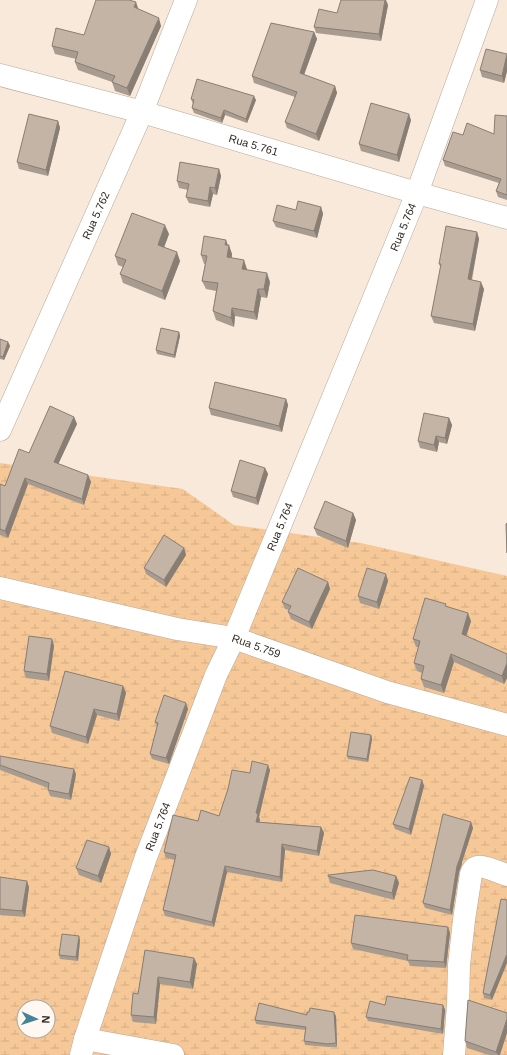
<svg xmlns="http://www.w3.org/2000/svg" width="507" height="1055" viewBox="0 0 507 1055" font-family="Helvetica,sans-serif">
  <style>
    .wetland { fill: url(#wetland-marsh); fill-rule: evenodd }
    .lines { fill: none; stroke-linecap: round; stroke-linejoin: round }
    .minor-casing { stroke: #b7a99a; stroke-width: 23 }
    .minor { stroke: #fff; stroke-width: 22 }
    .wall { fill: #a89b8f }
    .shaded-wall { fill: #887e74 }
    .building { fill: #c3b4a6; stroke: #887e74 }
    .labels { text-anchor: middle; dominant-baseline: central; stroke-width: 3; stroke-linejoin: round; paint-order: stroke }
    .street-label { font-size: 11px; fill: #2f2923; stroke: #fff8f2 }
  </style>
  <defs>
    <pattern id="wetland-marsh" width="20" height="14" patternUnits="userSpaceOnUse"><rect width="20" height="14" fill="#f7c897"/><path d="M1 5h8M5 5V1M11 12h8M15 12V8" fill="none" stroke="#d4ac82"/></pattern>
  </defs>
  <rect width="100%" height="100%" fill="#f9e9da"/>
  <path class="wetland" d="M0 463 183 489 234 525 361 543 507 576V1055H0ZM24 1007H48V1031H24Z"/>
  <g class="lines">
    <g class="minor-casing">
      <g id="minor">
        <path id="s1" d="M0 75 142 112 417 193 507 218"/>
        <path id="s2" d="M0 430 142 112 186 0"/>
        <path id="s3" d="M0 588 177 629 234 638 387 692 507 725"/>
        <polyline points="85,1039 173,1055"/>
        <path id="s4" d="M81 1055 85 1039 146 857 216 675 234 638 417 193 487 0"/>
        <path d="M454 1055 458 1005 459 965 464 920 471 874C472 871 474 868 477 867 484 865 500 873 507 875"/>
      </g>
    </g>
    <use href="#minor" class="minor"/>
  </g>
  <g class="wall">
    <polygon points="388,5 381,41 316,33 314,27"/>
    <polygon points="138,9 161,26 130,96 115,91 112,82 78,70 75,62 76,59 55,54 52,46 84,35"/>
    <polygon points="314,32 317,39 304,75 335,86 337,93 319,141 287,128 285,122 295,97 254,83 252,76"/>
    <polygon points="507,54 507,71 504,83 482,77 480,70"/>
    <polygon points="191,99 256,100 247,123 225,115 222,123 194,113 192,108 193,104"/>
    <polygon points="507,116 507,200 498,197 496,191 499,183 445,166 443,160 463,135 494,134"/>
    <polygon points="411,120 399,162 361,151 359,144"/>
    <polygon points="58,121 60,128 48,176 19,169 17,162"/>
    <polygon points="219,169 221,176 217,195 213,194 210,207 189,203 186,197 188,190 179,188 177,181"/>
    <polygon points="321,207 323,214 317,238 276,227 273,221 296,210"/>
    <polygon points="477,232 479,239 472,280 484,289 475,331 434,323 431,316 441,269 439,264"/>
    <polygon points="169,234 164,247 180,261 165,300 123,283 120,274 123,267 118,265 115,256"/>
    <polygon points="228,245 232,254 232,258 247,269 247,270 270,282 267,298 261,297 257,320 235,316 234,327 216,320 213,311 216,291 206,289 202,281 205,264 204,264 201,255"/>
    <polygon points="179,332 180,336 175,358 157,354 156,350"/>
    <polygon points="0,339 8,342 10,346 4,360 0,359"/>
    <polygon points="286,399 288,405 282,432 211,415 209,408"/>
    <polygon points="74,417 77,424 58,464 88,475 91,482 84,505 28,484 8,538 0,535 0,484 5,486 29,453"/>
    <polygon points="449,418 452,425 447,444 439,442 437,452 420,448 418,441"/>
    <polygon points="265,468 268,474 258,505 233,497 231,491"/>
    <polygon points="353,513 356,520 348,548 317,535 314,528"/>
    <polygon points="184,548 186,555 166,587 146,574 144,568"/>
    <polygon points="388,581 379,609 360,603 358,596"/>
    <polygon points="328,582 330,589 312,629 291,619 288,612 289,610 285,609 282,602"/>
    <polygon points="446,606 471,621 466,637 507,654 507,678 504,684 454,662 444,693 424,687 421,679 422,673 417,671 414,663 419,647 416,647 413,639"/>
    <polygon points="52,639 54,646 49,681 26,678 24,671"/>
    <polygon points="123,686 126,693 119,721 97,715 88,744 52,733 50,726"/>
    <polygon points="188,709 169,764 152,759 150,754 157,726 155,722"/>
    <polygon points="371,735 372,739 368,762 348,759 347,756"/>
    <polygon points="0,758 76,774 71,800 50,796 48,790 48,788 0,770"/>
    <polygon points="270,770 259,817 260,820 259,822 321,827 324,833 319,856 285,850 282,882 227,872 214,927 165,916 163,910 175,860 166,858 164,852 198,821 219,816 250,773"/>
    <polygon points="422,780 424,786 411,835 395,829 393,824"/>
    <polygon points="471,822 473,828 462,862 462,864 459,872 452,915 425,908 423,903"/>
    <polygon points="109,847 111,854 101,883 79,875 76,868"/>
    <polygon points="328,876 396,876 399,883 394,900 330,883"/>
    <polygon points="0,877 29,887 25,917 0,915"/>
    <polygon points="507,900 492,1000 484,998 483,993"/>
    <polygon points="448,927 450,933 446,968 410,966 408,961 353,949 351,943"/>
    <polygon points="80,940 78,961 60,959 59,955"/>
    <polygon points="145,950 197,964 193,989 160,984 156,1024 133,1022 131,1015 138,994"/>
    <polygon points="468,1000 500,1055 489,1055 467,1048 465,1041"/>
    <polygon points="443,1005 445,1010 443,1034 368,1021 366,1017"/>
    <polygon points="307,1015 336,1016 337,1047 328,1047 305,1045 304,1041 305,1030 256,1024 255,1020"/>
  </g>
  <g class="shaded-wall">
    <polygon points="385,0 386,0 388,5 381,41 379,34"/>
    <polygon points="136,2 139,11 134,7"/>
    <polygon points="159,18 161,26 130,96 127,88"/>
    <polygon points="314,32 317,39 302,80 300,73"/>
    <polygon points="507,55 507,71 504,83 502,76"/>
    <polygon points="335,86 337,93 319,141 316,134"/>
    <polygon points="254,96 256,100 247,123 246,119"/>
    <polygon points="224,110 225,115 222,123 221,118"/>
    <polygon points="409,114 411,120 399,162 397,155"/>
    <polygon points="58,121 60,128 48,176 46,170"/>
    <polygon points="219,169 221,176 217,195 215,188"/>
    <polygon points="210,187 213,194 210,207 208,201"/>
    <polygon points="321,207 323,214 317,238 314,231"/>
    <polygon points="165,225 169,234 162,253 158,245"/>
    <polygon points="477,232 479,239 470,286 468,279"/>
    <polygon points="226,240 229,248 229,245 232,254 230,266 227,257 225,245"/>
    <polygon points="177,252 180,261 165,300 162,291"/>
    <polygon points="244,260 247,269 245,278 242,269"/>
    <polygon points="267,273 270,282 267,298 264,289"/>
    <polygon points="481,282 484,289 475,331 473,324"/>
    <polygon points="258,289 261,297 257,320 254,312"/>
    <polygon points="232,308 235,316 234,327 231,318"/>
    <polygon points="179,332 180,336 175,358 174,355"/>
    <polygon points="8,342 10,346 4,360 3,357"/>
    <polygon points="286,399 288,405 282,432 279,426"/>
    <polygon points="74,417 77,424 56,469 54,462"/>
    <polygon points="449,418 452,425 447,444 445,438"/>
    <polygon points="436,436 439,442 437,452 434,445"/>
    <polygon points="265,468 268,474 258,505 256,498"/>
    <polygon points="88,475 91,482 84,505 82,499"/>
    <polygon points="25,478 28,484 8,538 5,531"/>
    <polygon points="353,513 356,520 348,548 346,541"/>
    <polygon points="184,548 186,555 166,587 164,580"/>
    <polygon points="386,574 388,581 379,609 377,602"/>
    <polygon points="328,582 330,589 312,629 309,622"/>
    <polygon points="468,613 471,621 464,643 462,634"/>
    <polygon points="52,639 54,646 49,681 47,674"/>
    <polygon points="451,654 454,662 444,693 441,685"/>
    <polygon points="507,663 507,678 504,684 502,676"/>
    <polygon points="123,686 126,693 119,721 117,714"/>
    <polygon points="186,703 188,709 169,764 166,758"/>
    <polygon points="94,709 97,715 88,744 86,737"/>
    <polygon points="371,735 372,739 368,762 367,759"/>
    <polygon points="268,765 270,770 259,817 260,820 258,827 256,822 256,813"/>
    <polygon points="74,769 76,774 71,800 69,794"/>
    <polygon points="422,780 424,786 411,835 409,829"/>
    <polygon points="471,822 473,828 462,862 462,864 459,872 452,915 450,910 457,866"/>
    <polygon points="321,827 324,833 319,856 317,851"/>
    <polygon points="282,844 285,850 282,882 280,877"/>
    <polygon points="109,847 111,854 101,883 98,876"/>
    <polygon points="225,866 227,872 214,927 212,922"/>
    <polygon points="396,876 399,883 394,900 392,893"/>
    <polygon points="27,881 29,887 25,917 22,911"/>
    <polygon points="448,927 450,933 446,968 444,962"/>
    <polygon points="79,936 80,940 78,961 76,957"/>
    <polygon points="507,954 507,963 492,1000 490,995"/>
    <polygon points="194,958 197,964 193,989 190,982"/>
    <polygon points="158,977 160,984 156,1024 154,1017"/>
    <polygon points="443,1005 445,1010 443,1034 441,1029"/>
    <polygon points="334,1012 336,1016 337,1047 336,1043"/>
    <polygon points="507,1019 507,1033 500,1055 498,1055 496,1052"/>
  </g>
  <g class="building">
    <polygon points="96,0 129,0 136,2 134,7 159,18 127,88 112,82 115,76 75,62 78,52 52,46 56,28 84,35"/>
    <polygon points="341,0 385,0 379,34 314,27 319,9 337,13"/>
    <polygon points="271,23 314,32 300,73 335,86 316,134 285,122 297,92 252,76"/>
    <polygon points="486,49 507,54 502,76 480,70"/>
    <polygon points="197,79 254,96 246,119 224,110 221,118 192,108 194,100 191,99"/>
    <polygon points="371,103 409,114 397,155 359,144"/>
    <polygon points="29,114 58,121 46,170 17,162"/>
    <polygon points="495,115 507,116 507,195 496,191 501,179 443,160 453,132 463,135 467,123 494,134"/>
    <polygon points="180,162 219,169 215,188 210,187 208,201 186,197 189,184 177,181"/>
    <polygon points="298,201 321,207 314,231 273,221 277,205 296,210"/>
    <polygon points="132,213 165,225 158,245 177,252 162,291 120,274 126,260 115,256"/>
    <polygon points="446,226 477,232 468,279 481,282 473,324 431,316 441,264 439,264"/>
    <polygon points="204,236 226,240 225,245 229,245 227,257 244,260 242,269 267,273 264,289 258,289 254,312 232,308 231,318 213,311 218,283 202,281 207,256 201,255"/>
    <polygon points="161,328 179,332 174,355 156,350"/>
    <polygon points="0,339 8,342 3,357 0,356"/>
    <polygon points="215,382 286,399 279,426 209,408"/>
    <polygon points="50,406 74,417 54,462 88,475 82,499 25,478 5,531 0,529 0,484 5,486 19,449 29,453"/>
    <polygon points="424,413 449,418 445,438 436,436 434,445 418,441"/>
    <polygon points="240,460 265,468 256,498 231,491"/>
    <polygon points="325,501 353,513 346,541 314,528"/>
    <polygon points="507,523 507,553 506,524"/>
    <polygon points="164,535 184,548 164,580 144,568"/>
    <polygon points="298,568 328,582 309,622 288,612 291,606 282,602"/>
    <polygon points="367,568 386,574 377,602 358,596"/>
    <polygon points="425,598 446,604 445,606 468,613 462,634 507,654 507,663 502,676 451,654 441,685 421,679 424,666 414,663 420,641 413,639"/>
    <polygon points="29,636 52,639 47,674 24,671"/>
    <polygon points="65,671 123,686 117,714 94,709 86,737 50,726"/>
    <polygon points="164,695 186,703 166,758 150,754 158,723 155,722"/>
    <polygon points="351,732 371,735 367,759 347,756"/>
    <polygon points="0,756 74,769 69,794 48,790 49,783 0,765"/>
    <polygon points="252,761 268,765 256,813 258,814 256,822 321,827 317,851 282,844 280,877 225,866 212,922 163,910 176,855 164,852 173,815 198,821 201,810 219,816 228,789 232,770 250,773"/>
    <polygon points="410,777 422,780 409,829 393,824"/>
    <polygon points="443,814 471,822 460,858 457,866 450,910 423,903"/>
    <polygon points="87,840 109,847 98,876 76,868"/>
    <polygon points="373,870 396,876 392,893 328,876 328,875"/>
    <polygon points="0,877 27,881 22,911 0,909"/>
    <polygon points="501,899 507,900 507,954 490,995 483,993"/>
    <polygon points="355,915 448,927 444,962 407,960 408,955 351,943"/>
    <polygon points="62,934 79,936 76,957 59,955"/>
    <polygon points="145,950 194,958 190,982 158,977 154,1017 131,1015 133,993 138,994"/>
    <polygon points="387,996 443,1005 441,1029 366,1017 370,1001 385,1005"/>
    <polygon points="468,1000 507,1013 507,1019 496,1052 465,1041"/>
    <polygon points="259,1003 307,1015 307,1012 309,1012 310,1008 334,1012 336,1043 327,1044 304,1041 306,1027 255,1020"/>
  </g>
  <g class="labels">
    <g class="street-label">
      <text stroke="none"><textPath href="#s1" startOffset="263">Rua 5.761</textPath></text>
      <text stroke="none"><textPath href="#s2" startOffset="235">Rua 5.762</textPath></text>
      <text stroke="none"><textPath href="#s4" startOffset="889">Rua 5.764</textPath></text>
      <text stroke="none"><textPath href="#s4" startOffset="565">Rua 5.764</textPath></text>
      <text stroke="none"><textPath href="#s3" startOffset="263">Rua 5.759</textPath></text>
      <text stroke="none"><textPath href="#s4" startOffset="241">Rua 5.764</textPath></text>
    </g>
  </g>
  <g transform="translate(36 1019) rotate(93)"><circle r="19" fill="#fff8f2" stroke="#aca59f"/>
  <path d="M0-3L7 15L0 10L-7 15Z" fill="#438597"/>
  <text y="-6" font-size="11" font-weight="bold" text-anchor="middle" fill="#2f2923">N</text>
  </g>
</svg>
